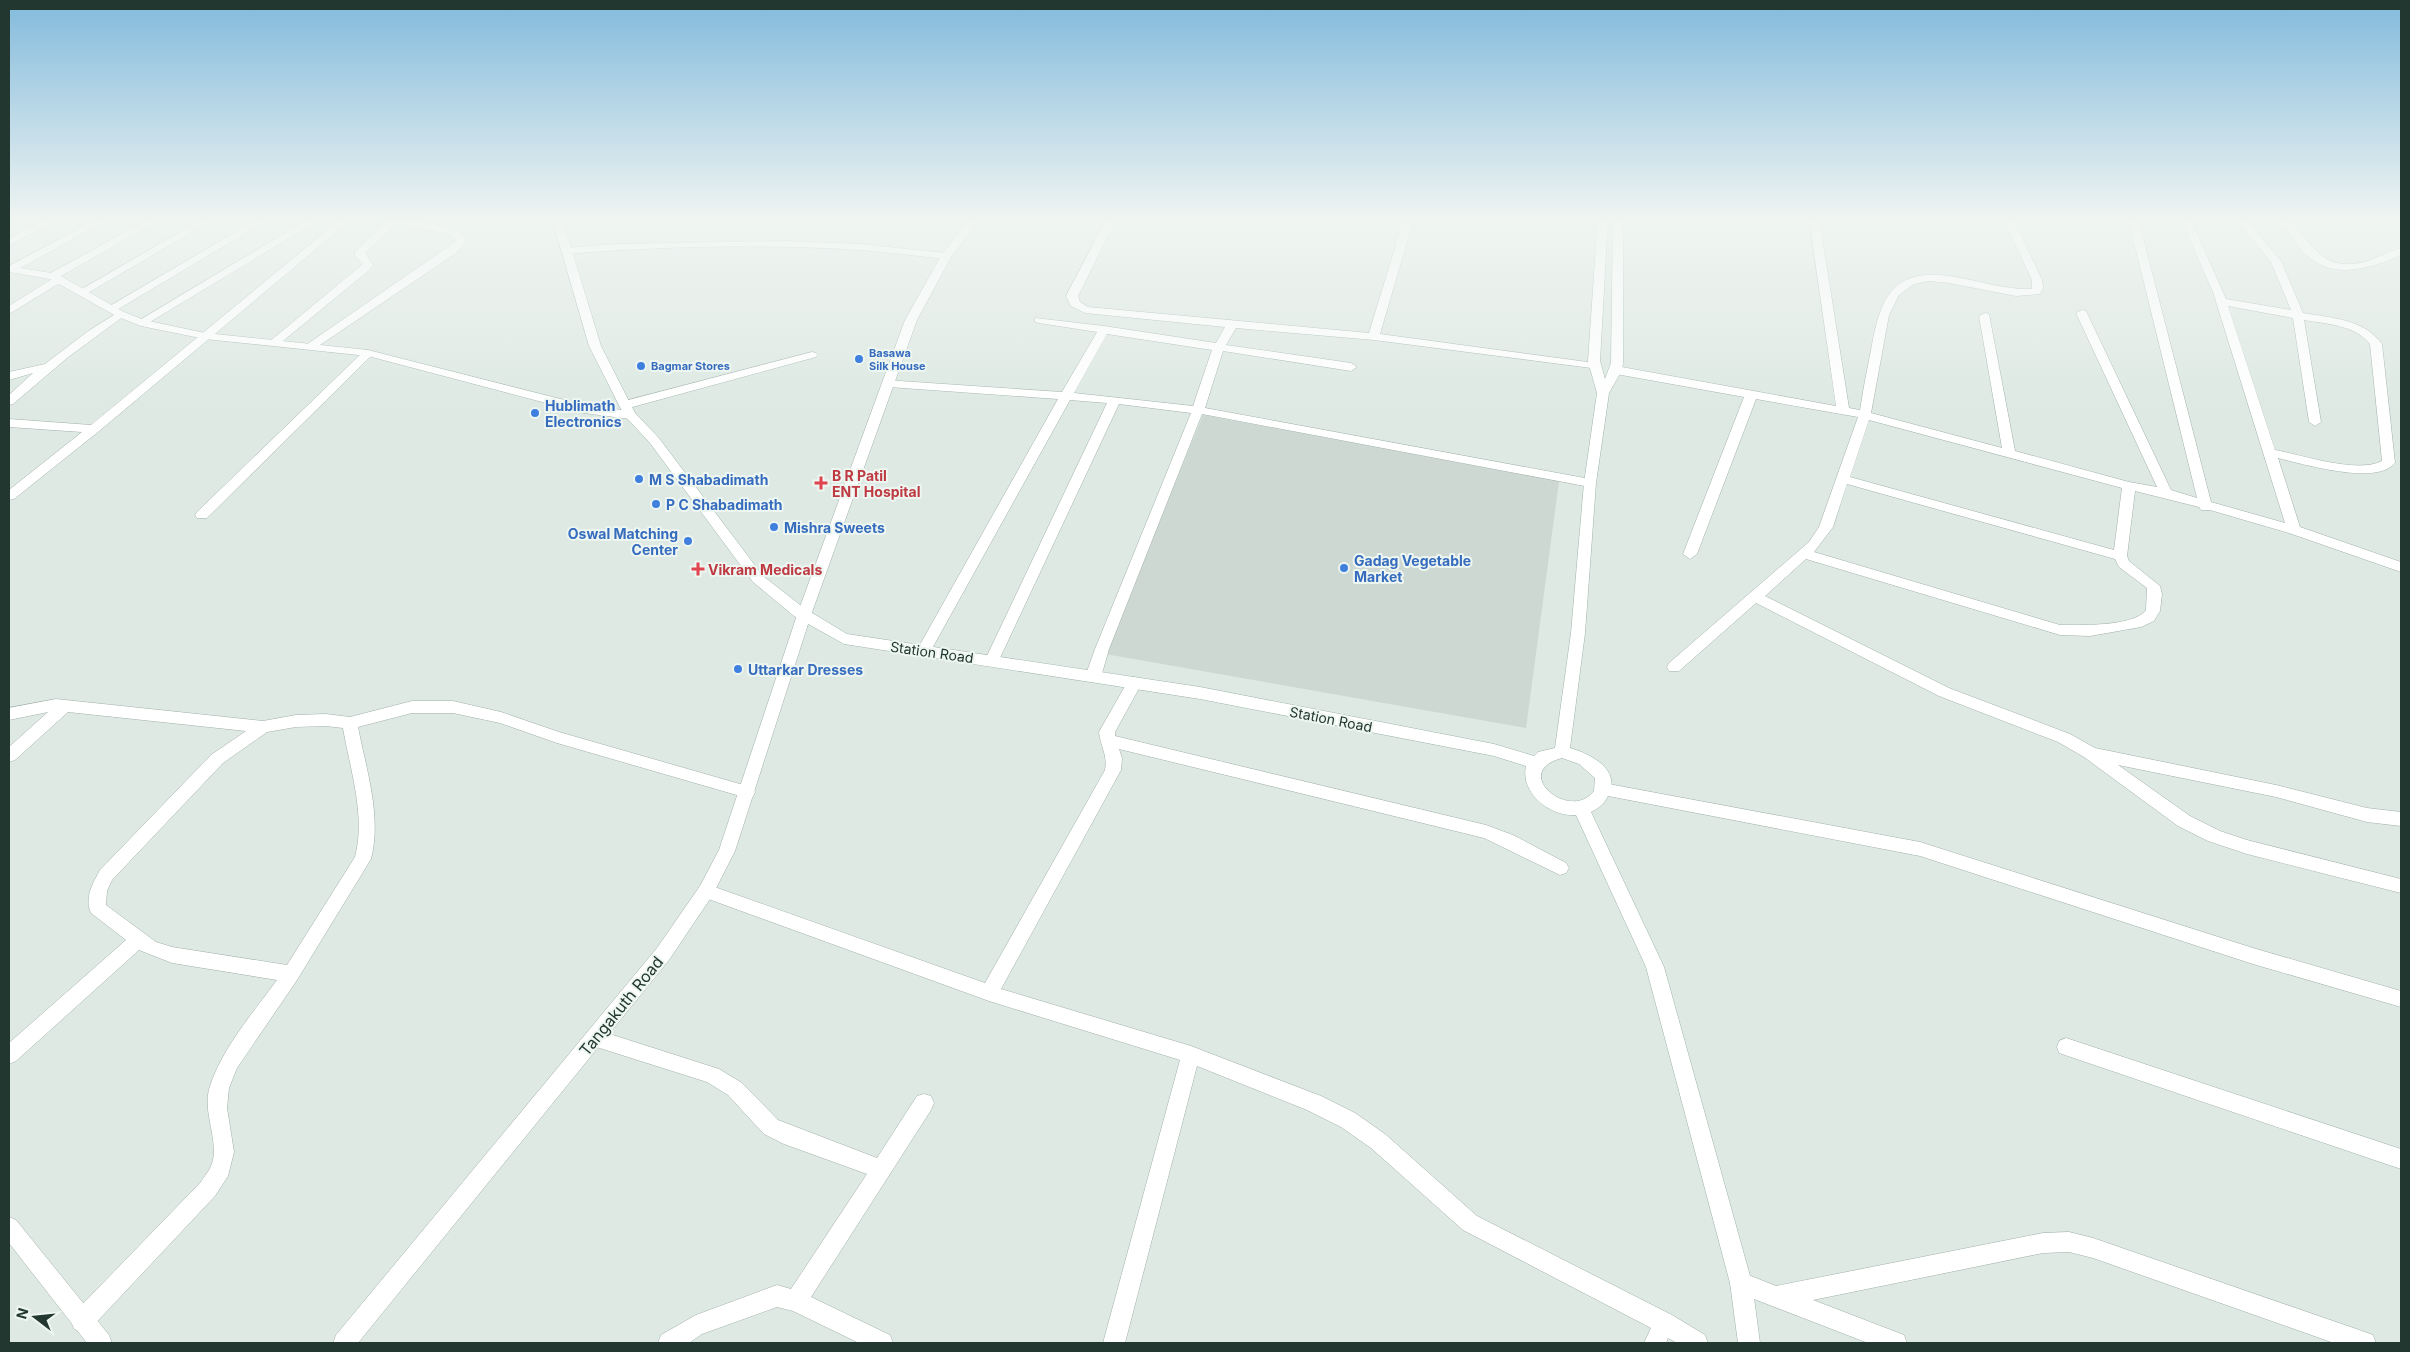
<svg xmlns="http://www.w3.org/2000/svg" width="2410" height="1352" viewBox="0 0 2410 1352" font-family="Inter,sans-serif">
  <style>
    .built { fill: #cdd8d2 }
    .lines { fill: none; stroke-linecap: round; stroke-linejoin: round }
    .minor-casing { stroke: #a2b0aa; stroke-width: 1 }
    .tertiary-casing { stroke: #a2b0aa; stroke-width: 1 }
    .secondary-casing { stroke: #9eb4ab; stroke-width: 1 }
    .minor { fill: #fff; fill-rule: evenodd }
    .tertiary { fill: #fff; fill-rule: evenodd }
    .secondary { fill: #fff; fill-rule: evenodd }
    .shop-dot { fill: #3f7fe0; stroke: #eef6f1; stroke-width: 2 }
    .health-dot { fill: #e0444e; stroke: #eef6f1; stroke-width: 2 }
    .labels { text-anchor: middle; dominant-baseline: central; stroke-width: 4; stroke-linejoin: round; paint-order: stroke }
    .far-shop-label { font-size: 11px; font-weight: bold; fill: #366cbe; stroke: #eef6f1; text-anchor: start }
    .shop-label { font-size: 14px; font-weight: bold; fill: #366cbe; stroke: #eef6f1; text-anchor: start }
    .health-label { font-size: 14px; font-weight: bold; fill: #be3a42; stroke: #eef6f1; text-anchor: start }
    .street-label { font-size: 14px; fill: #213730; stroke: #eef6f1 }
    .near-street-label { font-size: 16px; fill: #213730; stroke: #eef6f1 }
  </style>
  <rect width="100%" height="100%" fill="#dee9e3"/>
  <polygon class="built" points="1203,415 1559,481 1526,728 1105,654"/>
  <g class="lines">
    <g class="minor-casing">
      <g id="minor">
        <polygon points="48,218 60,218 9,246 9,239"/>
        <polygon points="99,218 111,218 15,271 9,272 9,266"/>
        <polygon points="151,218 163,218 61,276 64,279 63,281 9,314 9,306 52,279 48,276 49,274"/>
        <polygon points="204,218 216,218 86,294 78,294 77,292"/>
        <polygon points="259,218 271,218 115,311 111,312 105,309"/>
        <polygon points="310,218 322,218 145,325 141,326 135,323"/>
        <polygon points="342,218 353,218 98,432 14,499 9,500 9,490 82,432 9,427 9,419 91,425"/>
        <path d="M376 218C395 216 447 223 464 236L465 243 456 253 314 349H306L304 347 306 345 455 242V239L449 234 396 224 365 253 373 265 368 271 278 345H270L268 343 270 341 363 264 355 256V252L386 222Z"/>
        <path d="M1107 218H1117L1078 296 1080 302 1088 307 1369 333 1404 218H1414L1380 334 1595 363 1599 365 1601 367 1599 369 1374 340 1236 328 1226 345 1351 363 1357 367 1351 371 1223 351 1205 408 1590 479 1596 483 1590 487 1202 414 1109 649 1101 677 1098 681H1088L1085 677 1095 649 1191 413 1119 404 999 660 997 664H987L985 660 1107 403 1070 400 929 654H919L917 650 1058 399 889 387 885 386 883 383 885 380 1062 392 1097 332 1039 323 1035 322V318L1104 326 1216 343 1225 327 1085 313 1071 306 1066 296ZM1107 334 1212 350 1193 406 1074 393Z"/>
        <path d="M1809 218H1819L1849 408 1860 410C1863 390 1867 370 1871 350 1880 301 1890 268 1949 276 1978 280 2003 290 2032 289V280L2003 218H2013L2042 280 2043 288 2040 294 2016 296 1949 283 1929 281 1914 284 1899 295 1889 315 1871 413 2002 448 1979 316 1985 313 1989 314 2015 451 2129 482 2157 487 2076 313 2082 310 2086 311 2171 490 2197 498 2128 218H2138L2211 502 2285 523 2213 292 2180 218H2190L2226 299 2291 310 2271 262 2235 218H2245L2281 261 2303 313C2331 318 2364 319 2382 344L2395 463C2377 486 2303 464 2278 458L2300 527 2401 562V572L2289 533 2210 510H2201L2199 507 2135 491 2127 556 2129 561 2160 586 2162 594 2160 611 2154 621 2141 627 2090 636 2060 635 1806 559 1765 596 1949 688 2070 734 2095 748 2276 785 2367 808 2401 812V826L2367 822 2276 797 2118 765 2190 816 2220 831 2247 840 2401 879V893L2247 854 2208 841 2178 826 2084 757 2058 742 1939 696 1756 603 1679 671H1669L1667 667 1669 663 1809 542 1819 527 1858 417 1756 399 1697 554 1690 559 1683 554 1744 397 1616 374 1610 370 1616 366 1836 406ZM2228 306 2293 318 2309 422 2315 426 2321 422 2304 320C2328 324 2355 325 2370 344L2382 461C2357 474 2302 455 2275 450ZM1869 420 2122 488 2114 550 1850 477ZM1847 484 2115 559 2119 567 2147 588 2146 610C2134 627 2079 625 2060 625L1814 552 1833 527Z"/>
        <path d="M2279 218H2289C2313 246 2324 274 2368 261 2379 257 2390 251 2401 248V255C2373 267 2337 280 2310 258 2298 248 2288 231 2279 218Z"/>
        <path d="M785 241 860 244 946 253 951 256 946 259C917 256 888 252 859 250 763 244 663 246 567 254L562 251 567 248 616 244Z"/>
        <polygon points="120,311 126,314 124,316 67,358 13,404 9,405 9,395 33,373 9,380 9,372 45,364 87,332"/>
        <polygon points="368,350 374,353 372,355 207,518 197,518 195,515 197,512 364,351"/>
        <polygon points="812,352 816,353 818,355 816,357 625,409 619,405 621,402"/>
        <path d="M1134 677 1139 679 1142 683 1115 732V736L1486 825 1513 835 1566 863 1569 868 1566 873 1560 875 1484 838 1119 749 1122 758 1121 770 1001 989 1191 1046 1321 1096 1355 1113 1385 1134 1477 1216 1672 1315 1705 1335 1708 1343H1677L1668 1338 1666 1343H1644L1651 1328 1463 1230 1371 1148 1341 1127 1307 1110 1197 1066 1125 1343H1103L1180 1060 989 1001 700 896 697 891 700 886 706 884 985 983 1105 770C1108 755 1100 745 1099 732L1129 679Z"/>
        <path d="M56 699 263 721 296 715 326 714 350 717 412 701H453L501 712 559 732 747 786 753 787 755 792 753 797 747 798 557 743 500 723 453 713H412L358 727C366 769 382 816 371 859L297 980 237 1068 229 1088 227 1108 234 1152 228 1176 215 1196 90 1329 82 1332 74 1329 71 1321 74 1313 201 1182C204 1177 209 1171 211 1166 221 1143 201 1112 210 1086 223 1047 253 1013 277 980L172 963 139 950 16 1061 9 1064V1043L126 940 91 913C84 898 93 883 100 870L211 755 246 731 68 712 15 760 9 762V747L48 712 9 720V708ZM326 726 343 728C350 769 366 816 355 857L287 965 172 947 156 942 106 905 107 891 112 880 223 763 267 732 296 727Z"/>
        <polygon points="594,1029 719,1069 742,1083 778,1120 877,1158 917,1096 924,1094 931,1096 934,1103 931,1110 811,1297 890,1335 893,1343 859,1343 793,1311 777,1307 702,1334 689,1343 658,1343 661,1335 696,1315 777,1285 791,1289 867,1174 784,1144 764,1134 728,1095 707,1082 587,1044 585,1038 587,1032"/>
        <polygon points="2066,1038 2401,1149 2401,1169 2059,1053 2057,1047 2059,1041"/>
        <polygon points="2069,1232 2093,1238 2365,1332 2373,1335 2376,1343 2334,1343 2093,1258 2069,1252 2043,1253 1813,1300 1904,1335 1907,1343 1868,1343 1733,1291 1730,1283 1733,1275 1741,1272 1776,1286 2043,1233"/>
      </g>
    </g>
    <g class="tertiary-casing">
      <g id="tertiary">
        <polygon points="970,218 980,218 951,257 917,320 811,615 735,851 712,896 669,960 358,1343 333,1343 336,1335 657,948 700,886 719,850 797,615 905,320 941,256"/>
        <polygon points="9,266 57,274 124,312 144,320 205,333 368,350 584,405 630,411 636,415 630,419 584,413 368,356 205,339 141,326 116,316 50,279 9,272"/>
        <polygon points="1603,783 1920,842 2253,948 2401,991 2401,1007 2253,964 1920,856 1603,795 1597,794 1595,789 1597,784"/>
        <polygon points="9,1217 16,1220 109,1335 112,1343 87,1343 9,1243"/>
      </g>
    </g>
    <g class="secondary-casing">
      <path id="secondary" d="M552 218H562L601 346 635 413 658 437 763 576 804 608 847 634 1200 687 1494 744 1534 756 1538 752 1555 748 1571 633 1584 483 1597 393 1588 361 1598 218H1608L1600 361 1605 379 1611 363 1613 218H1623V363L1622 370 1609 393 1596 483 1585 633 1570 748C1591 754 1622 770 1608 796 1604 804 1599 808 1591 812L1664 967 1752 1283 1760 1343H1738L1730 1283 1646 967 1576 815C1550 817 1520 793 1526 766L1494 756 1200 699 844 644 794 616 753 582 650 443 624 415 589 346ZM1562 758 1579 764 1595 778 1594 791C1570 823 1509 772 1562 758Z"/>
    </g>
    <use href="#minor" class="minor"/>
    <use href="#tertiary" class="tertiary"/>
    <use href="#secondary" class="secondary"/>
  </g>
  <linearGradient id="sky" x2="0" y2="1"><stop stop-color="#82badc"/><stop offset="0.54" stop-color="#f0f5f2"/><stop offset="1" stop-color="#f0f5f2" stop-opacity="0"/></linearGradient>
  <rect width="2410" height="407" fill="url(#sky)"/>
  <g class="shop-dot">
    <circle cx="859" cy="359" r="5"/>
    <circle cx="641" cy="366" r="5"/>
    <circle cx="535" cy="413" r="5"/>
    <circle cx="639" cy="479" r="5"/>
    <circle cx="656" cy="504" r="5"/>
    <circle cx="774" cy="527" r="5"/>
    <circle cx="688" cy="541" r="5"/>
    <circle cx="1344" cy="568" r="5"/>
    <circle cx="738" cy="669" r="5"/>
  </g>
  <g class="health-dot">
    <path d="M818.5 475.5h5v5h5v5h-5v5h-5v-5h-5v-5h5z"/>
    <path d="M695.5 561.5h5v5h5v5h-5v5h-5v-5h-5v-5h5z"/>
  </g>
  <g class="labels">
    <g class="far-shop-label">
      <text x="869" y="353">Basawa<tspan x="869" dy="13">Silk House</tspan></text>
      <text x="651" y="366">Bagmar Stores</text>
    </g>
    <g class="shop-label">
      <text x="545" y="405">Hublimath<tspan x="545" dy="16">Electronics</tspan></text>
      <text x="649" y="479">M S Shabadimath</text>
      <text x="666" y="504">P C Shabadimath</text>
      <text x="784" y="527">Mishra Sweets</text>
      <text x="678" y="533" text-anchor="end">Oswal Matching<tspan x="678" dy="16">Center</tspan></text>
      <text x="1354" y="560">Gadag Vegetable<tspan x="1354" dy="16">Market</tspan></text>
      <text x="748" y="669">Uttarkar Dresses</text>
    </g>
    <g class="health-label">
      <text x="832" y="475">B R Patil<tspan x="832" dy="16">ENT Hospital</tspan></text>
      <text x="708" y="569">Vikram Medicals</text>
    </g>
    <g class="street-label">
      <text transform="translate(932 652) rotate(8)">Station Road</text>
      <text transform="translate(1331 719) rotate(11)">Station Road</text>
    </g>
    <g class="near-street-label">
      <text transform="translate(621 1006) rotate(-51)">Tangakuth Road</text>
    </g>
  </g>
  <rect width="2410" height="1352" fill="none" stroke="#213730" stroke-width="20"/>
  <g transform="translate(35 1317) rotate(286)" stroke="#eef6f1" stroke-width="4" paint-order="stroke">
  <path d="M0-4L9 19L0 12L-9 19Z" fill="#213730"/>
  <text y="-8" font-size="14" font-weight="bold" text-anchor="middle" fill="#213730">N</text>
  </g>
</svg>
